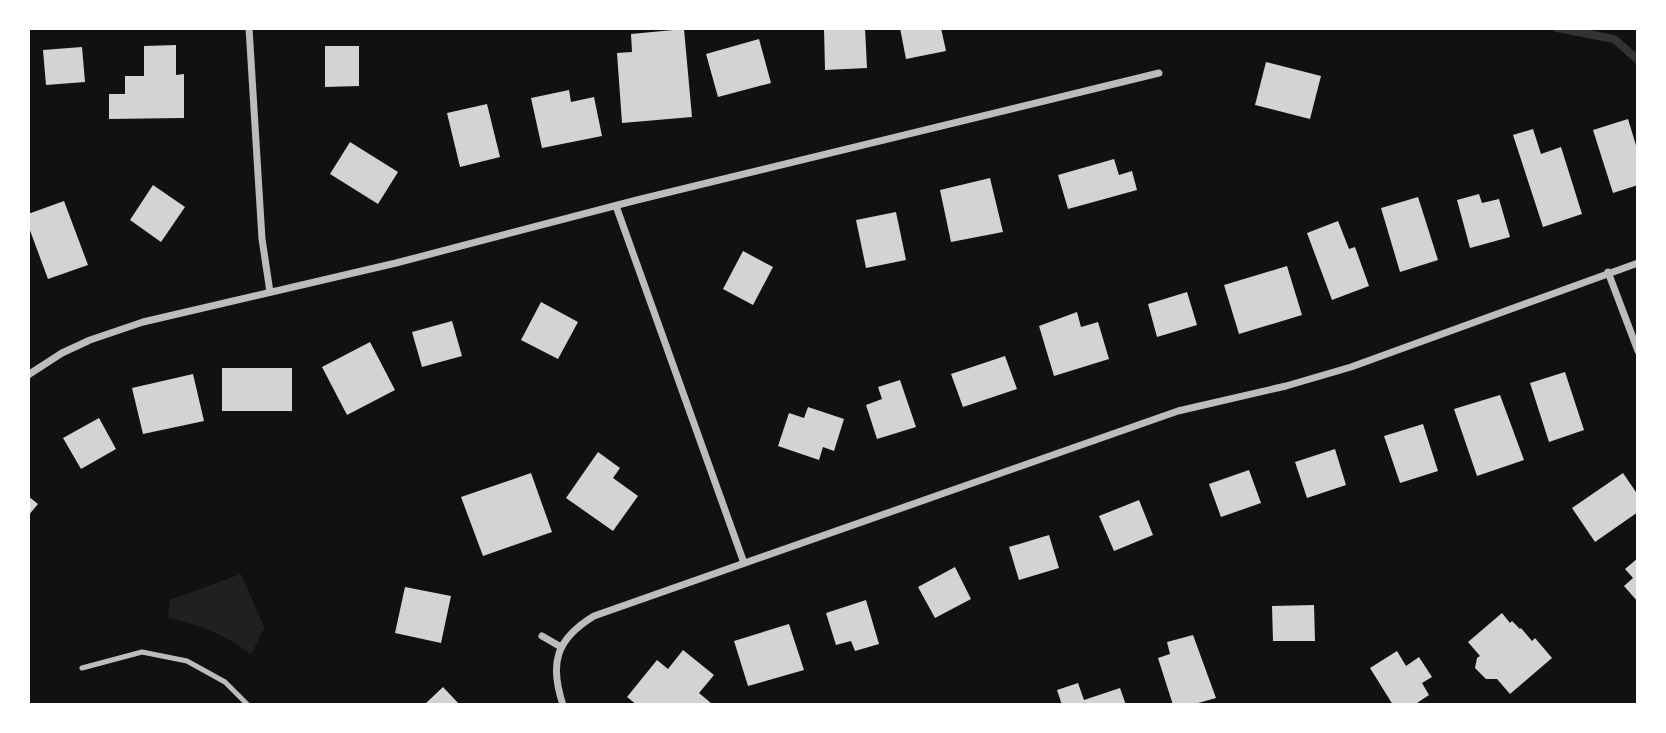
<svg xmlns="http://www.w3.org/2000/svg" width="1666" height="733" viewBox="0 0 1666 733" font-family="'Golos Text',sans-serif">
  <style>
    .green { fill: #202020 }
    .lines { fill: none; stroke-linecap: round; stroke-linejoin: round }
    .stream { stroke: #333; stroke-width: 8 }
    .building { fill: #d3d3d3 }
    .service { stroke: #bcbcbc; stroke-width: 5 }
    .minor { stroke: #bcbcbc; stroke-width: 7 }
  </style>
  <rect width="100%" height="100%" fill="#111"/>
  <path class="green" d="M241 574 265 629C258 637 257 645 251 654 225 635 199 624 168 618L170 600Z"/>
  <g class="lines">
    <polyline class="stream" points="1557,28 1614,39 1638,60"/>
  </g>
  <g class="building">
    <polygon points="824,28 865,28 867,68 825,70"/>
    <polygon points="900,28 941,28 946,51 906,59"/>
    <polygon points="684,29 692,117 622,123 617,53 632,52 631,34"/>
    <polygon points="759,39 771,83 718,97 706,54"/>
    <polygon points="176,45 176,75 184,74 184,118 109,119 109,94 125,94 125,76 144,76 144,46"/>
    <polygon points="325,46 359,46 359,86 325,87"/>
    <polygon points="82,47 85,82 46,85 43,50"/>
    <polygon points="1266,62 1321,76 1310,119 1255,105"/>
    <polygon points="569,90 571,102 594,97 602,136 542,148 531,98"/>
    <polygon points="487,104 500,157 460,167 447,113"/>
    <polygon points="1628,119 1638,152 1638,185 1613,193 1593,130"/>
    <polygon points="1533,129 1541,154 1561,147 1582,214 1543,227 1513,135"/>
    <polygon points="350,142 398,172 378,204 330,174"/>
    <polygon points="1114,159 1119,175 1132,171 1137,190 1068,209 1058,175"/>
    <polygon points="990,178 1003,232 951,242 940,190"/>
    <polygon points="153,185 185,207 161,242 130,220"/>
    <polygon points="1479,194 1482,203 1499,199 1510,237 1470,248 1457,200"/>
    <polygon points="1418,197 1438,260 1400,272 1381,208"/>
    <polygon points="64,201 88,265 48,279 28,225 28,214"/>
    <polygon points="896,212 906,260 866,268 856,220"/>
    <polygon points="1338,221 1349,249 1355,247 1369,286 1332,300 1307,233"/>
    <polygon points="743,251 773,267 753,305 723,289"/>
    <polygon points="1287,266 1302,315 1239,334 1224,285"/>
    <polygon points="1187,292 1197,325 1157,337 1148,304"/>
    <polygon points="541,302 578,322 558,359 521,340"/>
    <polygon points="1077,312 1081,327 1098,322 1109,359 1054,376 1039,326"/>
    <polygon points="452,321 462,356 422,367 412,332"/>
    <polygon points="370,342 395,390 347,415 322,367"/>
    <polygon points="1005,356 1017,389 963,407 951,374"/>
    <rect x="222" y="368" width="70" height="43"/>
    <polygon points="1565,372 1584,430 1549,442 1530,383"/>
    <polygon points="193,374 204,421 143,434 132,388"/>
    <polygon points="900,380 916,427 877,439 866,405 882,399 878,387"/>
    <polygon points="1500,395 1524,460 1477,476 1454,409"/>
    <polygon points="808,407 844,419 834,451 823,447 819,460 778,446 789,413 804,418"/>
    <polygon points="99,418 116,449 81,469 63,438"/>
    <polygon points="1423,424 1438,471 1400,483 1384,436"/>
    <polygon points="1335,449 1346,485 1307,498 1295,462"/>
    <polygon points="598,452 620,468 613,478 638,496 613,531 566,498"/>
    <polygon points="1249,470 1261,503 1221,517 1209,484"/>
    <polygon points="531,473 552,532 483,556 461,497"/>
    <polygon points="1623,473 1638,495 1638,512 1595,542 1572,508"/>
    <polygon points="28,496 38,504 28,516"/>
    <polygon points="1139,500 1153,535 1114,551 1099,516"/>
    <polygon points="1049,535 1059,568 1019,580 1009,547"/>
    <polygon points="1638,558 1638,602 1624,586 1633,578 1625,569"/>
    <polygon points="955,567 971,599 935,618 918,587"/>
    <polygon points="405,587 451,596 441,643 395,633"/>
    <polygon points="866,600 879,644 855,651 851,641 836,645 826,613"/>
    <polygon points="1314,605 1315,641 1273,641 1272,606"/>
    <polygon points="1502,613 1510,623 1512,621 1520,629 1521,628 1532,641 1535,638 1552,658 1510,694 1497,679 1486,679 1475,668 1477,658 1480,656 1468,642"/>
    <polygon points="789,624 804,670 748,686 734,641"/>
    <polygon points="1193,635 1216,698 1191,705 1173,705 1158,658 1170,654 1167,642"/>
    <polygon points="683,650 714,675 699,693 711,703 710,705 637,705 627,697 657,660 668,669"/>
    <polygon points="1397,651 1406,666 1419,657 1432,677 1422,683 1429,695 1414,705 1393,705 1370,668"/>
    <polygon points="1078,683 1084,700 1120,688 1126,705 1062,705 1057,690"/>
    <polygon points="443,687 460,705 424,705"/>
  </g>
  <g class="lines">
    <polyline class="service" points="82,668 142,652 187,661 225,682 248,705"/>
    <g class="minor">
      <polyline points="249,28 262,239 270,292"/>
      <polyline points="616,206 744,563"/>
      <polyline points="1608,272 1638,351"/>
      <polyline points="28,375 62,353 90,340 143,322 396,263 637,200 1159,73"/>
      <polyline points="542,636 561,647"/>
      <path d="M563 705C549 663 556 639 594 616L1178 411 1286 386 1351 367 1638 263"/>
    </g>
  </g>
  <rect width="1666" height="733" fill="none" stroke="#ffffff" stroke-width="60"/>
</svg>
